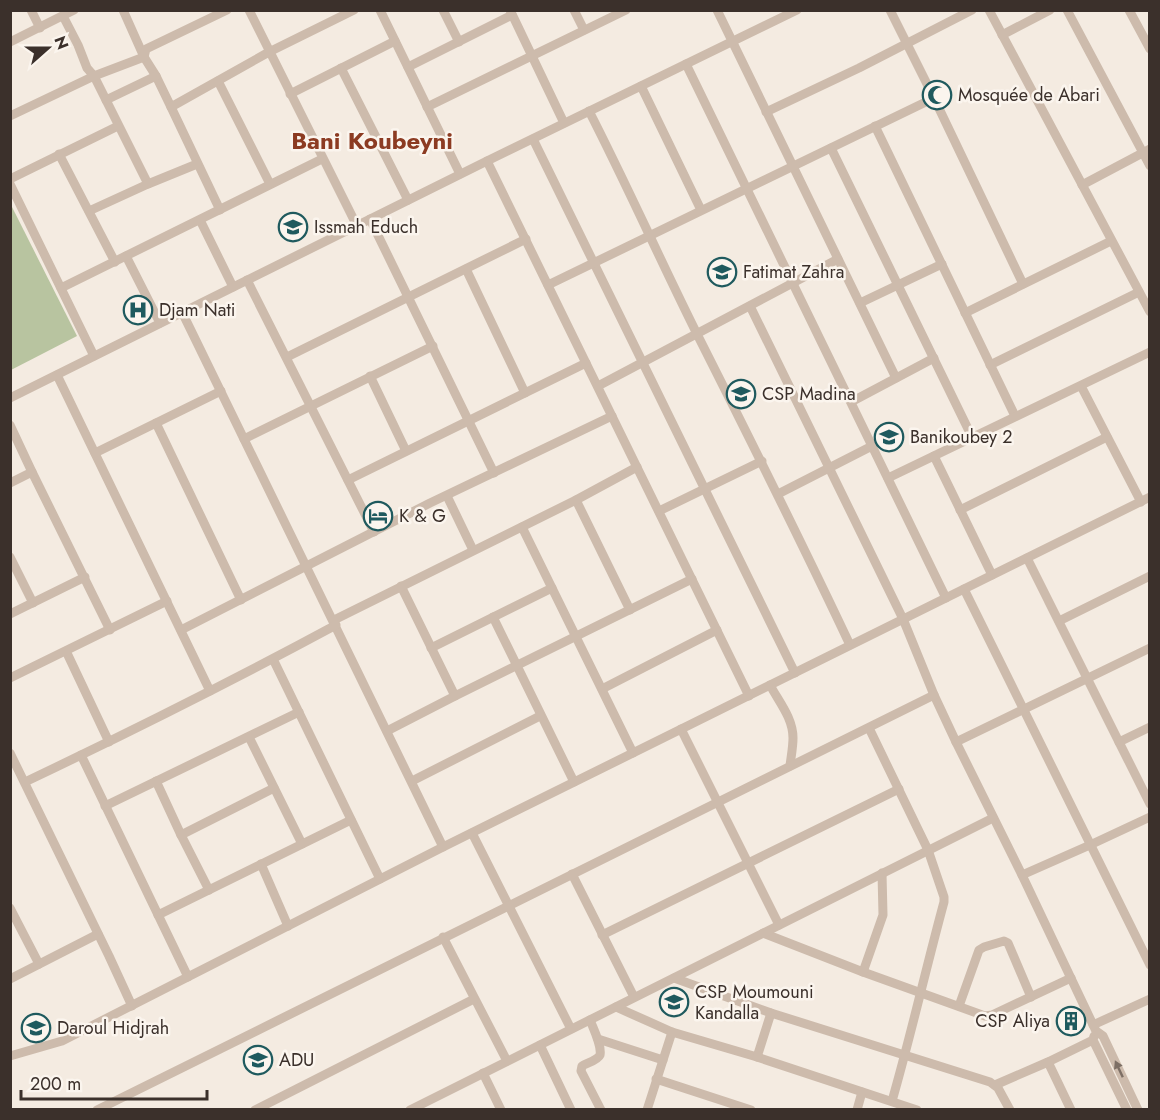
<svg xmlns="http://www.w3.org/2000/svg" width="1160" height="1120" viewBox="0 0 1160 1120" font-family="Jost,sans-serif">
  <style>
    .park { fill: #b8c4a0 }
    .lines { fill: none; stroke-linecap: round; stroke-linejoin: round }
    .minor { stroke: #cdbbac; stroke-width: 9 }
    .oneway { fill: #7d6f65 }
    .labels { text-anchor: middle; dominant-baseline: central; stroke-width: 5; stroke-linejoin: round; paint-order: stroke }
    .poi-label { font-size: 18px; fill: #3b302b; stroke: #fbf5ee; text-anchor: start }
    .district-label { font-size: 24px; font-weight: bold; fill: #8c3b22; stroke: #fbf5ee }
  </style>
  <rect width="100%" height="100%" fill="#f4ebe1"/>
  <polygon class="park" points="11,205 77,336 11,370"/>
  <g class="lines">
    <g class="minor">
      <polyline points="31,10 40,28"/>
      <polyline points="123,10 144,57 156,76 171,107 220,210"/>
      <polyline points="249,10 357,226"/>
      <polyline points="380,10 460,174"/>
      <polyline points="443,10 459,42"/>
      <polyline points="510,10 564,123"/>
      <polyline points="574,10 584,30"/>
      <polyline points="717,10 896,378"/>
      <polyline points="890,10 934,98 1023,284"/>
      <polyline points="989,10 1150,312"/>
      <polyline points="1067,10 1150,166"/>
      <polyline points="1129,10 1150,49"/>
      <polyline points="63,16 78,45 87,68 94,76 148,184"/>
      <polyline points="1002,35 1050,10"/>
      <polyline points="10,42 74,10"/>
      <polyline points="686,64 946,598"/>
      <polyline points="408,67 512,15"/>
      <polyline points="341,68 408,200"/>
      <polyline points="218,81 270,184"/>
      <polyline points="641,86 701,210"/>
      <polyline points="290,94 395,41"/>
      <polyline points="106,100 156,76"/>
      <polyline points="171,107 269,52 354,10"/>
      <polyline points="427,107 626,10"/>
      <path d="M589 111C627 185 661 262 698 336 750 439 801 541 850 645"/>
      <polyline points="766,112 859,68 972,10"/>
      <polyline points="10,116 94,76 144,57 146,49 227,10"/>
      <polyline points="875,126 1015,416"/>
      <polyline points="533,139 795,673"/>
      <polyline points="831,148 972,437"/>
      <polyline points="59,154 115,262"/>
      <polyline points="487,161 749,696"/>
      <polyline points="10,179 118,126"/>
      <polyline points="10,184 94,356"/>
      <polyline points="1082,185 1150,149"/>
      <polyline points="89,211 148,184 197,164"/>
      <polyline points="370,219 494,473"/>
      <polyline points="200,220 233,287"/>
      <polyline points="126,256 160,323"/>
      <polyline points="466,269 525,393"/>
      <polyline points="247,280 374,532"/>
      <polyline points="548,285 934,98"/>
      <polyline points="61,288 322,159"/>
      <polyline points="860,303 942,264"/>
      <polyline points="750,306 903,619 934,695 956,742 1022,875 1096,1031 1103,1036 1138,1110"/>
      <polyline points="182,312 443,847"/>
      <polyline points="965,313 1111,241"/>
      <polyline points="287,357 526,239"/>
      <polyline points="990,365 1139,292"/>
      <polyline points="57,375 210,691"/>
      <polyline points="370,376 406,451"/>
      <polyline points="598,386 838,259"/>
      <polyline points="1081,386 1141,502"/>
      <polyline points="10,398 487,161 797,10"/>
      <polyline points="851,402 934,358"/>
      <polyline points="156,423 241,600"/>
      <polyline points="10,425 32,472 110,630"/>
      <polyline points="244,439 433,346"/>
      <polyline points="95,453 221,391"/>
      <polyline points="934,456 992,575"/>
      <polyline points="888,478 1150,352"/>
      <polyline points="348,480 586,363"/>
      <polyline points="10,483 32,472"/>
      <polyline points="778,494 872,446"/>
      <polyline points="447,496 473,550"/>
      <polyline points="576,500 630,610"/>
      <polyline points="960,510 1107,437"/>
      <polyline points="659,511 762,461"/>
      <polyline points="522,527 633,753"/>
      <polyline points="10,557 33,603"/>
      <polyline points="1027,558 1150,804"/>
      <polyline points="401,586 455,696"/>
      <polyline points="964,589 1150,965"/>
      <polyline points="10,614 85,577"/>
      <polyline points="493,617 574,782"/>
      <polyline points="334,620 576,500 637,467"/>
      <polyline points="1059,621 1150,576"/>
      <polyline points="181,630 430,503 612,416"/>
      <polyline points="431,648 552,588"/>
      <polyline points="66,651 109,742"/>
      <polyline points="273,659 380,879"/>
      <polyline points="10,678 167,601"/>
      <path d="M770 685C779 702 793 718 793 738 793 747 791 757 790 766"/>
      <polyline points="602,689 717,630"/>
      <path d="M869 728 928 850 944 897V902C926 968 911 1035 892 1101"/>
      <polyline points="681,729 779,925"/>
      <polyline points="387,731 455,696 692,579"/>
      <polyline points="249,737 302,844"/>
      <polyline points="956,742 1150,648"/>
      <polyline points="1119,742 1150,727"/>
      <polyline points="10,753 109,956 132,1006"/>
      <polyline points="81,755 188,977"/>
      <polyline points="156,781 181,835 209,890"/>
      <polyline points="412,781 540,716"/>
      <path d="M25 782C130 732 234 680 336 625"/>
      <polyline points="105,806 299,712"/>
      <polyline points="472,833 571,1029"/>
      <polyline points="181,835 274,788"/>
      <polyline points="261,864 288,926"/>
      <polyline points="572,874 634,997"/>
      <polyline points="1022,875 1090,845 1150,817"/>
      <polyline points="10,908 39,964"/>
      <polyline points="158,915 351,820"/>
      <polyline points="763,933 863,972 985,1016 992,1015 1071,978"/>
      <polyline points="602,935 899,789"/>
      <polyline points="443,937 507,1061"/>
      <polyline points="863,972 883,915 882,873"/>
      <polyline points="674,978 771,1013 990,1082 998,1088 1010,1110"/>
      <polyline points="10,979 98,934"/>
      <polyline points="959,1006 979,950 984,947 1004,941 1008,943 1031,997"/>
      <polyline points="616,1007 672,1032 757,1057 917,1110"/>
      <path d="M590 1020C593 1028 602 1046 600 1055 598 1060 587 1063 582 1066L581 1071 601 1110"/>
      <polyline points="1093,1025 1150,999"/>
      <polyline points="1094,1036 1093,1040 1127,1110"/>
      <polyline points="598,1039 663,1060"/>
      <polyline points="540,1045 571,1110"/>
      <polyline points="10,1056 62,1041 443,847 1150,497"/>
      <polyline points="757,1057 771,1013"/>
      <polyline points="1048,1062 1071,1110"/>
      <polyline points="483,1073 501,1110"/>
      <polyline points="656,1079 751,1110"/>
      <polyline points="995,1085 1048,1062 1093,1040"/>
      <polyline points="97,1110 934,695"/>
      <polyline points="255,1110 474,999"/>
      <polyline points="410,1110 993,818"/>
      <polyline points="647,1110 672,1032"/>
      <polyline points="857,1110 862,1092"/>
    </g>
  </g>
  <defs><path id="oneway-solid" d="M-6-.8H1V-3.2L6.5 0L1 3.2V.8H-6Z" transform="scale(1.5)"/></defs>
  <use class="oneway" href="#oneway-solid" transform="translate(1119 1069) rotate(-115)"/>
  <defs>
    <g id="mosque-ring" transform="scale(1.5)"><circle r="9.5" fill="#fbf5ee" stroke="#1f5a5e" stroke-width="1.5"/><path d="M3.5-4.9A6 6 0 1 0 3.5 4.9A5 5 0 1 1 3.5-4.9Z" fill="#1f5a5e"/></g>
    <g id="university-ring" transform="scale(1.5)"><circle r="9.5" fill="#fbf5ee" stroke="#1f5a5e" stroke-width="1.5"/><path d="M0-5L7-2L0 1L-7-2ZM-4 1L0 2.5L4 1V4Q0 6-4 4Z" fill="#1f5a5e"/></g>
    <g id="school-ring" transform="scale(1.5)"><circle r="9.5" fill="#fbf5ee" stroke="#1f5a5e" stroke-width="1.5"/><path d="M0-5L7-2L0 1L-7-2ZM-4 1L0 2.5L4 1V4Q0 6-4 4Z" fill="#1f5a5e"/></g>
    <g id="hospital-ring" transform="scale(1.5)"><circle r="9.5" fill="#fbf5ee" stroke="#1f5a5e" stroke-width="1.5"/><path d="M-5-5h3v3.5h4V-5h3V5h-3V1.5h-4V5h-3Z" fill="#1f5a5e"/></g>
    <g id="hotel-ring" transform="scale(1.5)"><circle r="9.5" fill="#fbf5ee" stroke="#1f5a5e" stroke-width="1.5"/><path d="M-6-4.5h1.5V1H6V5H4.5V3h-9V5H-6ZM-4 0a1.8 1.8 0 1 1 3.6 0ZM.5 0V-2.5h3Q6-2.5 6 0Z" fill="#1f5a5e"/></g>
    <g id="building-ring" transform="scale(1.5)"><circle r="9.5" fill="#fbf5ee" stroke="#1f5a5e" stroke-width="1.5"/><path d="M-4-6H4V6H1V3H-1V6H-4ZM-2.5-4.3h1.7v1.8h-1.7ZM.8-4.3h1.7v1.8H.8ZM-2.5-1h1.7V.8h-1.7ZM.8-1h1.7V.8H.8Z" fill="#1f5a5e"/></g>
  </defs>
  <g fill-rule="evenodd">
    <use href="#mosque-ring" x="937" y="95"/>
    <use href="#university-ring" x="293" y="227"/>
    <use href="#school-ring" x="722" y="272"/>
    <use href="#hospital-ring" x="138" y="310"/>
    <use href="#school-ring" x="741" y="394"/>
    <use href="#school-ring" x="889" y="437"/>
    <use href="#hotel-ring" x="378" y="516"/>
    <use href="#school-ring" x="674" y="1002"/>
    <use href="#building-ring" x="1071" y="1021"/>
    <use href="#school-ring" x="36" y="1028"/>
    <use href="#university-ring" x="258" y="1060"/>
  </g>
  <g class="labels">
    <g class="poi-label">
      <text x="958" y="95">Mosquée de Abari</text>
      <text x="314" y="227">Issmah Educh</text>
      <text x="743" y="272">Fatimat Zahra</text>
      <text x="159" y="310">Djam Nati</text>
      <text x="762" y="394">CSP Madina</text>
      <text x="910" y="437">Banikoubey 2</text>
      <text x="399" y="516">K &amp; G</text>
      <text x="695" y="992">CSP Moumouni<tspan x="695" dy="21">Kandalla</tspan></text>
      <text x="1050" y="1021" text-anchor="end">CSP Aliya</text>
      <text x="57" y="1028">Daroul Hidjrah</text>
      <text x="279" y="1060">ADU</text>
    </g>
    <g class="district-label">
      <text x="372" y="140">Bani Koubeyni</text>
    </g>
  </g>
  <rect width="1160" height="1120" fill="none" stroke="#3b302b" stroke-width="24"/>
  <g transform="translate(48 48) rotate(69)" stroke="#fbf5ee" stroke-width="4.5" paint-order="stroke">
  <path d="M0-4.5L10 22L0 15L-10 22Z" fill="#3b302b"/>
  <text y="-9" font-size="16" font-weight="bold" text-anchor="middle" fill="#3b302b">N</text>
  </g>
  <path d="M21 1090v9h186v-9" fill="none" stroke="#3b302b" stroke-width="3"/>
  <text x="30" y="1090" font-size="18" fill="#3b302b" stroke="#fbf5ee" stroke-width="4.5" paint-order="stroke">200 m</text>
</svg>
